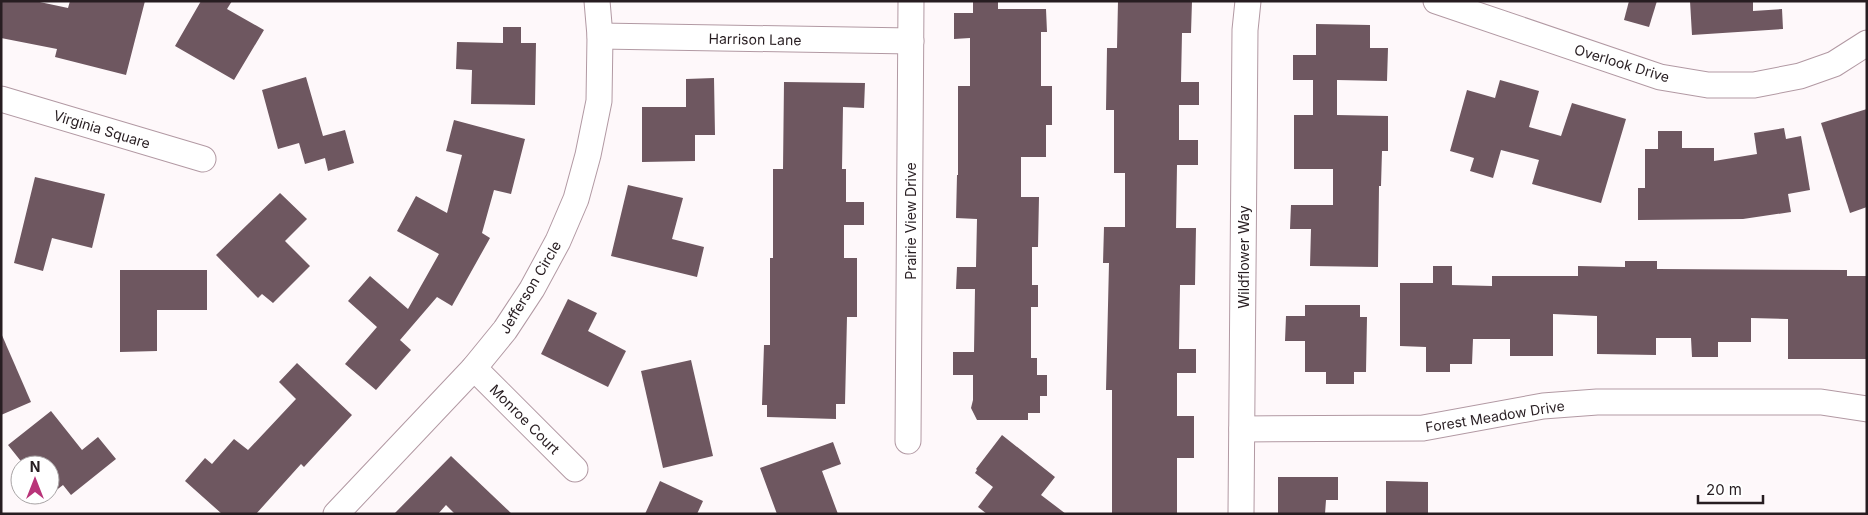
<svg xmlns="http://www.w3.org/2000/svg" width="1868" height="515" viewBox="0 0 1868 515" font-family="Inter,sans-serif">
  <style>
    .building { fill: #6e5760 }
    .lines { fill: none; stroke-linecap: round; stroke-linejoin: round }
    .minor-casing { stroke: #b299a3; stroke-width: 27 }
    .minor { stroke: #fff; stroke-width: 25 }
    .labels { text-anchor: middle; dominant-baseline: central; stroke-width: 5; stroke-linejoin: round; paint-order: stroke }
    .street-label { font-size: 14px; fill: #271d21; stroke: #fff }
  </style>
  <rect width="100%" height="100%" fill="#fef8fa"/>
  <g class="building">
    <polygon points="1,1 35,1 68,8 70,1 145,1 126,75 55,57 57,49 1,38"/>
    <polygon points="201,1 232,1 227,9 264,30 234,80 175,46"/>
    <polygon points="973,1 998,1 998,9 1046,9 1047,32 1041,32 1041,86 1052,86 1052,125 1046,125 1046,157 1021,157 1021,197 1039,197 1038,247 1032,247 1032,285 1038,285 1038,307 1031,307 1031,358 1037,358 1037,375 1047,375 1047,396 1040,396 1040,413 1028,413 1028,420 977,420 971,408 973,400 973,375 953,375 953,352 974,352 975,289 956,289 957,267 976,267 977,219 956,218 957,175 958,175 958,86 970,86 970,38 954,39 954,13 973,13"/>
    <polygon points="1118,1 1192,1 1191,33 1182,33 1181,82 1199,82 1199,105 1179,105 1179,140 1198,140 1198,165 1177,165 1176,228 1196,228 1195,285 1180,285 1179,349 1196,349 1196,373 1177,373 1177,416 1194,416 1194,458 1177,458 1177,514 1112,514 1112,390 1106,390 1109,263 1103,263 1104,227 1125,227 1125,173 1114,173 1114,110 1106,110 1107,48 1117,48"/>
    <polygon points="1629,1 1657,1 1649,27 1624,20"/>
    <polygon points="1690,1 1753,1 1753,11 1782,9 1783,29 1692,35"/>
    <polygon points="1316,24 1370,25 1370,48 1388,48 1387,81 1337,80 1337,115 1388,116 1388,151 1382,151 1381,186 1379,186 1378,267 1310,266 1311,229 1290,229 1291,205 1333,205 1333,169 1294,169 1294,115 1313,115 1313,80 1293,80 1293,55 1316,55"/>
    <polygon points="503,27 521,27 521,43 536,43 535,105 471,104 472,70 456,69 457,42 503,43"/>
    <polygon points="306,77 323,136 345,130 354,163 328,171 325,158 305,164 299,143 278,149 262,90"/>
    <polygon points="714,78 715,135 695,135 695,161 642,162 642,107 686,107 686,79"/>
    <polygon points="1500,80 1539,91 1529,127 1561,136 1572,103 1626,119 1601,203 1532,184 1539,160 1501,150 1493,178 1470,171 1474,158 1450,151 1467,90 1495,98"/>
    <polygon points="784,82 865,83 864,108 843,107 842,169 846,169 846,202 864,202 864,225 844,225 844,258 857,258 857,317 847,317 845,404 836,404 836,419 767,417 767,405 762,405 764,345 770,345 770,258 773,258 773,169 783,169"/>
    <polygon points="1867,109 1867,207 1850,213 1821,123"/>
    <polygon points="454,120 525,139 511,194 494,190 482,233 490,238 452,306 437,297 400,340 411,350 376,390 345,364 377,327 348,301 370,276 408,309 439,254 397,231 416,196 447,213 462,155 446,151"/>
    <polygon points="1784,128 1786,139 1801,136 1810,190 1788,194 1791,212 1743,219 1638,220 1638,188 1645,188 1645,149 1658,149 1658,131 1682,131 1682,148 1714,148 1714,161 1757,154 1754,133"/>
    <polygon points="35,177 105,194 92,248 52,238 43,271 14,263"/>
    <polygon points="628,185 683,198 672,239 704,247 697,277 611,256"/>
    <polygon points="280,193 307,219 285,241 310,266 273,303 262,294 258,298 216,255"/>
    <polygon points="1625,261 1657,261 1657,269 1847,270 1847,276 1867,276 1867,359 1788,359 1788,319 1751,318 1751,342 1718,342 1718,357 1692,357 1691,338 1656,338 1656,355 1597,354 1597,316 1553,314 1553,356 1510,356 1510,339 1473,339 1472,364 1450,364 1450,372 1426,372 1426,347 1400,346 1400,283 1433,283 1433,266 1452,266 1452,285 1492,286 1492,276 1578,276 1578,266 1625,267"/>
    <polygon points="120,270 207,270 207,310 157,310 157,351 120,352"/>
    <polygon points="568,299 597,313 588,331 626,351 608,387 541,354"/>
    <polygon points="1305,305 1360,305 1360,317 1367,317 1366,372 1354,372 1354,384 1326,384 1326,372 1305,372 1305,341 1285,341 1286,316 1305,316"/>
    <polygon points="1,333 31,402 1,415"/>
    <polygon points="691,360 713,456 663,468 641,371"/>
    <polygon points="297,363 352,415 304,467 301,464 256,514 222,514 185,481 205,458 212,464 234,439 248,450 296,399 279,382"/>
    <polygon points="51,411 82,450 98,437 116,459 71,495 63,485 50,495 50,465 24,465 8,445"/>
    <polygon points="1002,435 1055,477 1041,495 1066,514 987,514 978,507 993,487 975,473 977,470 976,469"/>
    <polygon points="833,442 841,464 822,471 838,514 777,514 760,468"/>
    <polygon points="451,456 512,514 455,514 446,505 438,514 394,514"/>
    <polygon points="1278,477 1338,477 1338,500 1326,500 1325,514 1278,514"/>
    <polygon points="660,481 703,501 697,514 645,514"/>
    <polygon points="1386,481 1428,482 1428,514 1386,514"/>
  </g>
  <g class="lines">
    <g class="minor-casing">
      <g id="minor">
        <polyline points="1436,1 1660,77 1708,85 1754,85 1800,76 1834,64 1867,43"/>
        <polyline points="600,36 911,41"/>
        <polyline points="1,99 203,159"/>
        <polyline points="474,368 575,469"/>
        <polyline points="1242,429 1423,428 1543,406 1597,402 1821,402 1867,409"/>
        <polyline points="908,441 911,1"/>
        <polyline points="336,514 474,368 505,330 532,289 558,241 576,199 588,155 599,101 600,36 597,1"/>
        <polyline points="1241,514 1245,30 1248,1"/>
      </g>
    </g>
    <use href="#minor" class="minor"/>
  </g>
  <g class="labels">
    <g class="street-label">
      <text transform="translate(755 39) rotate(1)">Harrison Lane</text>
      <text transform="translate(1622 63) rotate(17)">Overlook Drive</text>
      <text transform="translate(102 129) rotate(17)">Virginia Square</text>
      <text transform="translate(910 221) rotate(-90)">Prairie View Drive</text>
      <text transform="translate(1243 257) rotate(-90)">Wildflower Way</text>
      <text transform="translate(530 287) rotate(-59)">Jefferson Circle</text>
      <text transform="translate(1495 416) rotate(-9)">Forest Meadow Drive</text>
      <text transform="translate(525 419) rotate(45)">Monroe Court</text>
    </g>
  </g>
  <rect width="1868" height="515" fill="none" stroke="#271d21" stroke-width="5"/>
  <g transform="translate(35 480)"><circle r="24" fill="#ffffff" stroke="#a9a5a6"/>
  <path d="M0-4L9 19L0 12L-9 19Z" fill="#b93479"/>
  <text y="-8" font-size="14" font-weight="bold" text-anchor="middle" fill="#271d21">N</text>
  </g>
  <path d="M1698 495v8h65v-8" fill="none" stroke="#271d21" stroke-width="2.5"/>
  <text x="1706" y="495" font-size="15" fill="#271d21" stroke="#ffffff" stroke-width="4" paint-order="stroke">20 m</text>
</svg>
